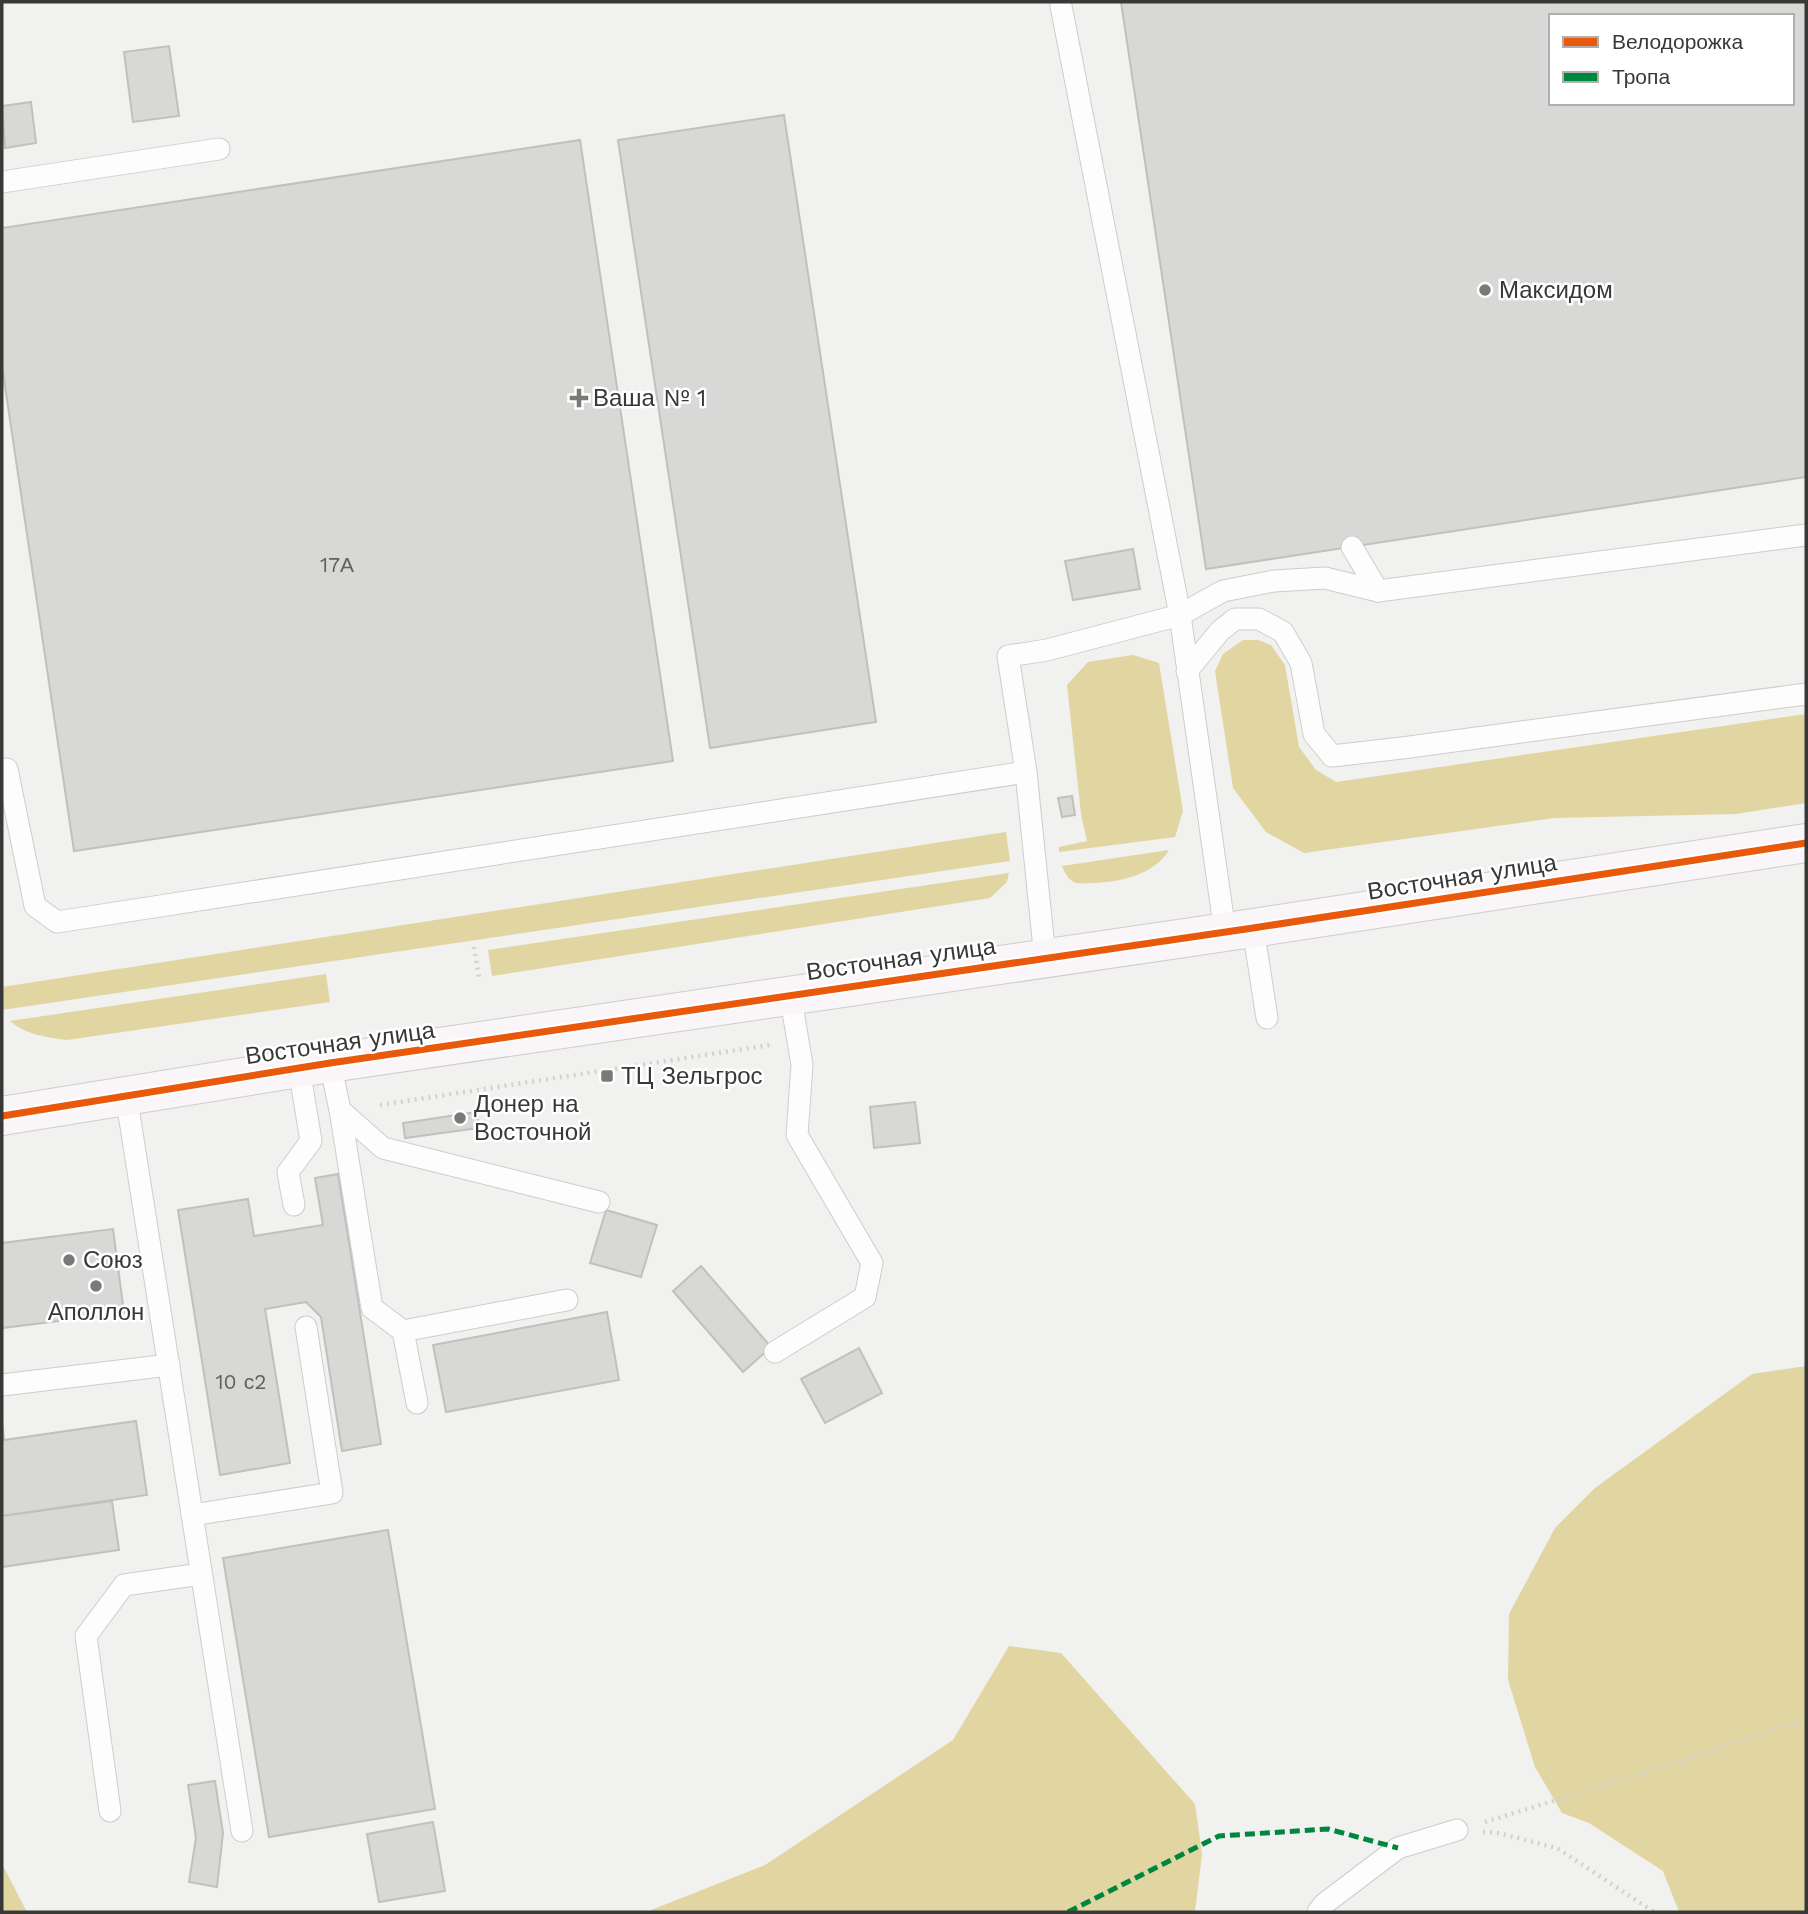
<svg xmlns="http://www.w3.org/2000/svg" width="1808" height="1914" viewBox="0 0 1808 1914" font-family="'Work Sans',sans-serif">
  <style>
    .green { fill: #e1d5a1 }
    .building { fill: #d8d8d7; stroke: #c0c0be; stroke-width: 2; fill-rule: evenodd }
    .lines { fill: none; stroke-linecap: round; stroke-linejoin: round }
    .lane-casing { stroke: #cdcdcc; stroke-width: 23 }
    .secondary-casing { stroke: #cdcdcc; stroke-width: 40 }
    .path { stroke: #d1d1d0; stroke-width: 4.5; stroke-dasharray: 2 5; stroke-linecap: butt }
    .lane { stroke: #fdfdfd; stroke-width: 21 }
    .secondary { stroke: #f9f5f8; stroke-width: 38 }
    .quiet { stroke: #00873e; stroke-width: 5; stroke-dasharray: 10 5; stroke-linecap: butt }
    .cycleway-casing { stroke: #fff; stroke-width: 11 }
    .cycleway { stroke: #e8590c; stroke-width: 7 }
    .poi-dot { fill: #797977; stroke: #fff; stroke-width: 2.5 }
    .labels { text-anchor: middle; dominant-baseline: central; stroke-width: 5; stroke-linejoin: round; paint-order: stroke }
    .number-label { font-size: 21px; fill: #61615f }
    .poi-label { font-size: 24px; fill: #383836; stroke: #fff; text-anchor: start }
    .street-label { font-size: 24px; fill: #383836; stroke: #fff }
  </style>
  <rect width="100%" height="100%" fill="#f1f1ef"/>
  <g class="green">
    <polygon points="1243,640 1258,640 1271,645 1285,665 1299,747 1316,770 1336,782 1806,714 1806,803 1736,814 1554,818 1304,853 1266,832 1233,788 1215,671 1223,654"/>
    <polygon points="1133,655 1159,663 1183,811 1175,837 1059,852 1059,847 1087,841 1081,814 1067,685 1088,662"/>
    <polygon points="1006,832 1010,861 2,1010 2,987"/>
    <path d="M1169 850C1154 875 1120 882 1093 883 1089 883 1081 884 1076 883 1068 880 1065 873 1062 866Z"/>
    <polygon points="1009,873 1007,882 990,898 492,976 488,950"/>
    <path d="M326 974 330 1002 67 1040C45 1037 27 1035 10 1021Z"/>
    <polygon points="1806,1366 1806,1912 1679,1912 1663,1871 1589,1823 1562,1813 1535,1767 1508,1680 1509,1614 1555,1528 1595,1488 1752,1374"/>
    <polygon points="1009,1646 1061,1653 1195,1804 1202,1854 1195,1912 646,1912 765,1865 953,1740"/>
    <polygon points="2,1864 27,1912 2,1912"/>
  </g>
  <g class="building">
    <path d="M1121 2H1806V477L1206 569ZM1551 16H1792V103H1551Z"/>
    <polygon points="169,46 179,116 133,122 124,52"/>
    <polygon points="31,102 36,143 5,148 2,106"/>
    <polygon points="784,115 876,722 710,748 618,140"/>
    <polygon points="580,140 673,761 74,851 2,366 2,228"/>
    <polygon points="1133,549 1140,589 1073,600 1065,561"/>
    <polygon points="1072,796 1075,815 1062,817 1058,798"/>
    <polygon points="915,1102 920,1143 874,1148 870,1107"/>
    <polygon points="477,1112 479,1128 405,1138 403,1123"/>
    <polygon points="338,1174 381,1444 342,1451 321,1317 306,1302 265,1309 290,1463 220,1475 178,1210 248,1199 254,1236 323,1225 315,1178"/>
    <polygon points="606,1210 657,1225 641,1277 590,1263"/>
    <polygon points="113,1229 124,1313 2,1328 2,1243"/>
    <polygon points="701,1266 771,1347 743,1372 673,1291"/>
    <polygon points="607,1312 619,1380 446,1412 433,1345"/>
    <polygon points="859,1348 882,1393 825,1423 801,1379"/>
    <polygon points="136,1421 147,1495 2,1516 2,1422 4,1440"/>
    <polygon points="112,1501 119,1550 2,1567 2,1516"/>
    <polygon points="388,1530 435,1809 269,1837 223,1558"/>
    <polygon points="215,1781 223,1833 217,1887 189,1882 196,1838 188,1785"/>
    <polygon points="433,1822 445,1891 379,1902 367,1834"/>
  </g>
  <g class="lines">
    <g class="lane-casing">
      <g id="lane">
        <polyline points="1061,6 1180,615 1225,932"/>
        <polyline points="2,182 219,149"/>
        <polyline points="1352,547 1378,591"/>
        <polyline points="1187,671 1220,631 1235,619 1259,619 1283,632 1301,663 1314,734 1332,756 1402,748 1806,694"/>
        <polyline points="2,770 7,769 35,906 57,922 1026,772 1008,656 1047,650 1180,615 1223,591 1274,581 1325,578 1378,591 1806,535"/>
        <polyline points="1026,772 1045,958"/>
        <polyline points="1253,928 1267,1018"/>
        <polyline points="330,1063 340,1110 383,1148 599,1202"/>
        <polyline points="126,1095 242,1831"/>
        <polyline points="340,1110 372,1308 403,1331 417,1403"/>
        <polyline points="294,1205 288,1172 311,1141 299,1068"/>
        <polyline points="403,1331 567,1300"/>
        <polyline points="775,1352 865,1297 872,1263 797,1135 802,1065 790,994"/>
        <polyline points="2,1385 169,1365"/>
        <polyline points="192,1515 332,1493 306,1327"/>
        <polyline points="110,1811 86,1636 124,1585 201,1574"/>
        <polyline points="1318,1912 1324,1904 1398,1848 1457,1830"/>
      </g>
    </g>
    <g class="secondary-casing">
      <polyline id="secondary" points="2,1116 330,1063 1253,928 1806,843"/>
    </g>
    <g class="path">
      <polyline points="474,947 479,978"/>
      <polyline points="380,1105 770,1045"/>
      <polyline points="1485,1822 1657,1769 1806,1719"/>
      <polyline points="1483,1832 1498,1833 1557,1848 1654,1912"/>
    </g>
    <use href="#lane" class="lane"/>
    <use href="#secondary" class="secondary"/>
    <polyline class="quiet" points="1068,1912 1219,1836 1328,1829 1398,1848"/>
    <g class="cycleway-casing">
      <polyline id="cycleway" points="2,1116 330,1063 1253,928 1806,843"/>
    </g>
    <use href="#cycleway" class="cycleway"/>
  </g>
  <g class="poi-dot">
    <circle cx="1485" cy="290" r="7"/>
    <path d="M575.5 387.5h7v7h7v7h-7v7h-7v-7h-7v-7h7z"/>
    <rect x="600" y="1069" width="14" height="14" rx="3.5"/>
    <circle cx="460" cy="1118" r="7"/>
    <circle cx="69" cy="1260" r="7"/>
    <circle cx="96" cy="1286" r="7"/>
  </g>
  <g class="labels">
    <g class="number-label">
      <text x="337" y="564">17А</text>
      <text x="241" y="1381">10 с2</text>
    </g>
    <g class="poi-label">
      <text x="1499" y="290">Максидом</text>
      <text x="593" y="398">Ваша № 1</text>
      <text x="621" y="1076">ТЦ Зельгрос</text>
      <text x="474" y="1104">Донер на<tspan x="474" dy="28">Восточной</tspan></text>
      <text x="83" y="1260">Союз</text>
      <text x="96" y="1312" text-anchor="middle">Аполлон</text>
    </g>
    <g class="street-label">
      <text transform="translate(1462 877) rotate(-9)">Восточная улица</text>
      <text transform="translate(901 959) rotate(-8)">Восточная улица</text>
      <text transform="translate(340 1043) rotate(-8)">Восточная улица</text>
    </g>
  </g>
  <rect width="1808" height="1914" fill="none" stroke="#383836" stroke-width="7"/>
  <rect x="1549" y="14" width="245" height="91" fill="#ffffff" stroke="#afafaf" stroke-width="2"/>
  <rect x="1563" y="37" width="35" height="10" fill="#e8590c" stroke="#afafaf" stroke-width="2"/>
  <text x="1612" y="49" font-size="21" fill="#383836">Велодорожка</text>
  <rect x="1563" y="72" width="35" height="10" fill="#00873e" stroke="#afafaf" stroke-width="2"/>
  <text x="1612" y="84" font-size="21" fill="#383836">Тропа</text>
</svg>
